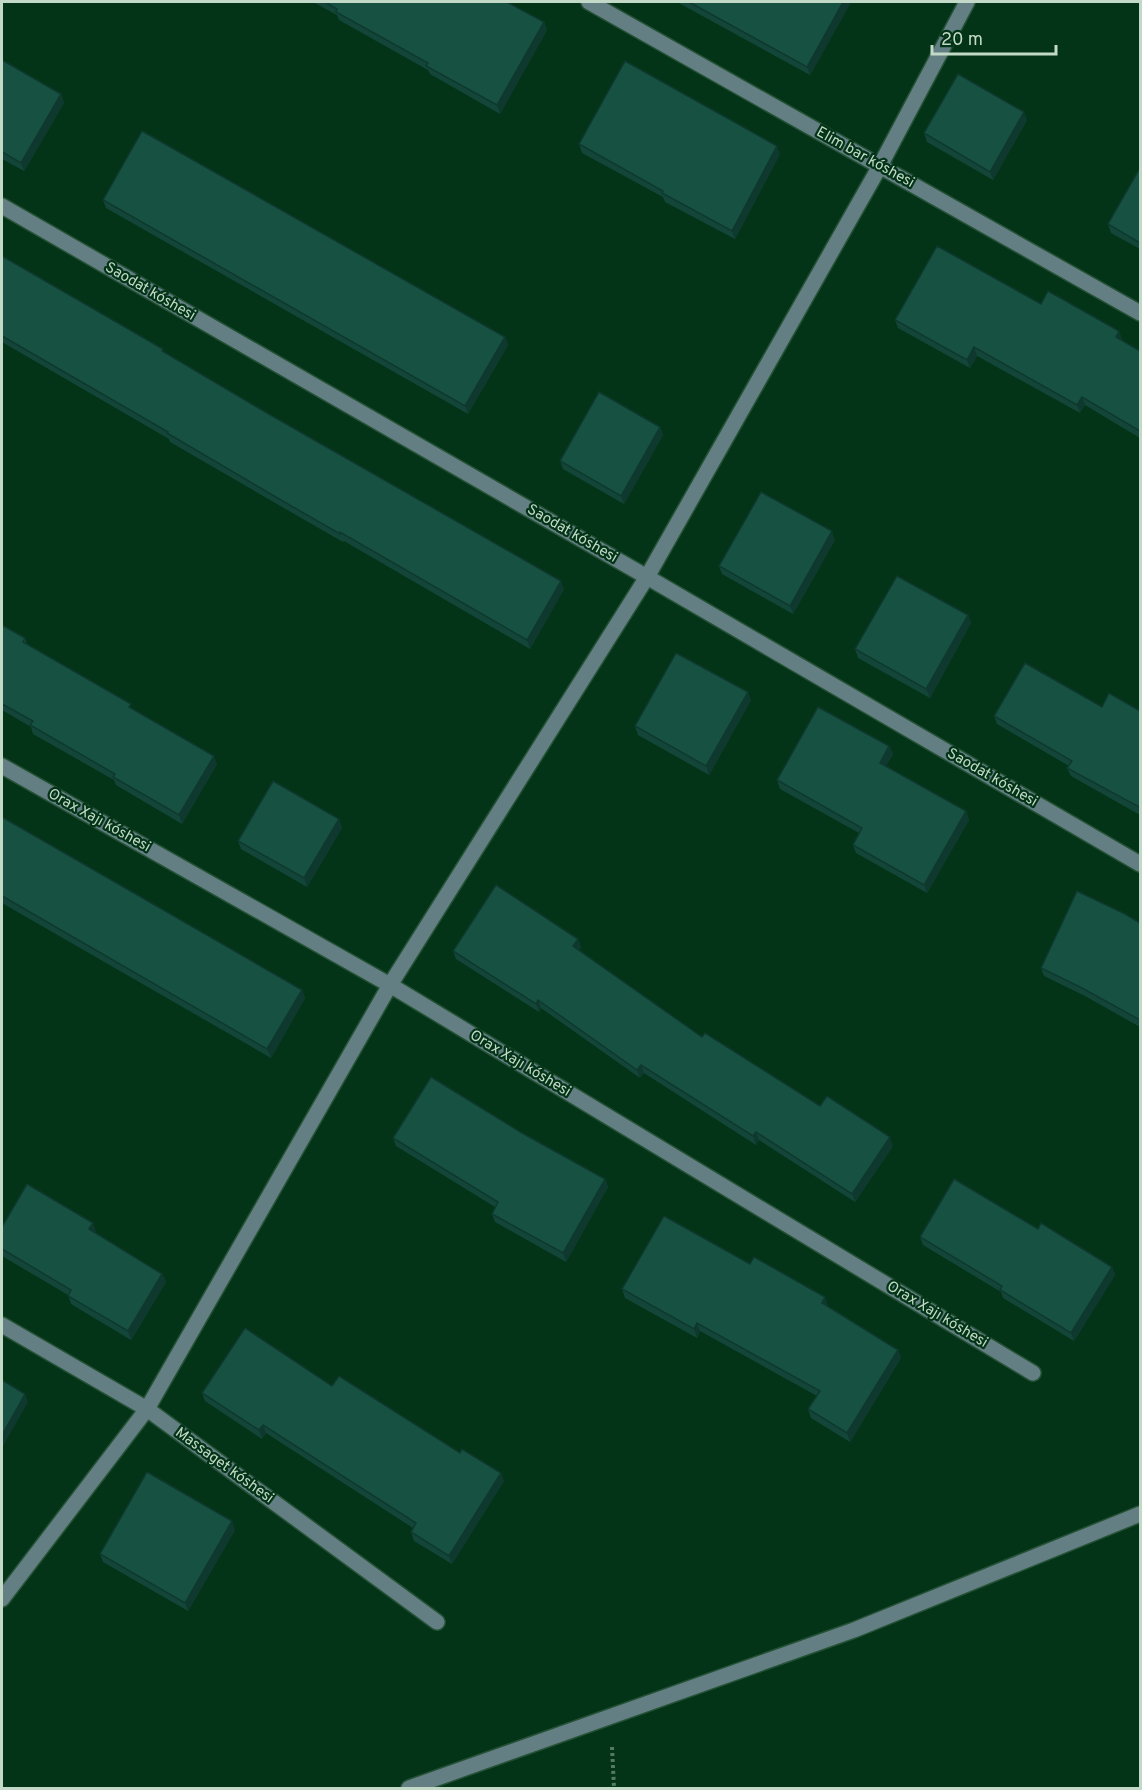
<svg xmlns="http://www.w3.org/2000/svg" width="1142" height="1790" viewBox="0 0 1142 1790" font-family="Overpass,sans-serif">
  <style>
    .lines { fill: none; stroke-linecap: round; stroke-linejoin: round }
    .minor-casing { stroke: #255236; stroke-width: 18 }
    .path { stroke: #547b62; stroke-width: 4; stroke-dasharray: 3 3; stroke-linecap: butt }
    .minor { stroke: #637f84; stroke-width: 15 }
    .wall { fill: #134639 }
    .shaded-wall { fill: #0f392e }
    .building { fill: #165142; stroke: #0f392e; stroke-width: 1.5 }
    .labels { text-anchor: middle; dominant-baseline: central; stroke-width: 4.5; stroke-linejoin: round; paint-order: stroke }
    .street-label { font-size: 15px; fill: #c1d9c6; stroke: #033417 }
  </style>
  <rect width="100%" height="100%" fill="#033417"/>
  <g class="lines">
    <g class="minor-casing">
      <g id="minor">
        <polyline points="589,2 1140,313"/>
        <polyline points="2,206 647,577 1140,864"/>
        <polyline points="2,766 390,985 1033,1373"/>
        <polyline points="2,1325 147,1409 437,1622"/>
        <polyline points="2,1599 147,1409 390,985 647,577 880,166 967,2"/>
        <polyline points="409,1788 854,1630 1140,1514"/>
      </g>
    </g>
    <polyline class="path" points="612,1747 614,1788"/>
    <use href="#minor" class="minor"/>
  </g>
  <g class="wall">
    <polygon points="313,2 507,2 544,22 547,30 500,114 430,74 428,70 339,20 337,15"/>
    <polygon points="677,2 851,2 810,75"/>
    <polygon points="2,60 61,94 64,103 24,171 2,159"/>
    <polygon points="1027,120 993,180 927,142 924,133"/>
    <polygon points="579,144 780,154 735,239 665,202 663,197 582,153"/>
    <polygon points="1140,168 1140,249 1111,233 1108,224"/>
    <polygon points="103,200 505,337 508,345 468,414 106,208"/>
    <polygon points="2,256 564,589 530,649 344,541 343,542 277,504 170,442 169,439 2,342"/>
    <polygon points="1041,304 1119,331 1122,340 1122,341 1140,351 1140,438 1085,405 1080,413 977,356 970,368 898,328 895,320"/>
    <polygon points="660,427 663,435 624,504 563,469 560,461"/>
    <polygon points="835,540 793,614 722,574 719,566"/>
    <polygon points="968,615 971,623 930,698 858,658 855,649"/>
    <polygon points="2,625 25,638 27,644 133,709 217,764 182,824 116,785 114,780 33,734 31,727 2,710"/>
    <polygon points="751,700 709,775 638,735 635,726"/>
    <polygon points="1102,707 1140,711 1140,815 1071,776 1067,768 1069,766 997,724 994,716"/>
    <polygon points="889,746 893,754 886,766 966,811 969,820 927,893 856,853 853,845 859,833 780,789 777,780"/>
    <polygon points="2,817 302,990 305,998 271,1058 2,903"/>
    <polygon points="339,819 342,828 307,887 241,849 238,841"/>
    <polygon points="1140,923 1140,1027 1085,996 1044,976 1041,968"/>
    <polygon points="578,939 581,947 579,950 702,1037 820,1106 893,1146 855,1202 759,1140 756,1145 644,1073 640,1078 541,1008 539,1012 456,959 453,951"/>
    <polygon points="522,1133 605,1179 608,1187 566,1262 495,1222 492,1214 495,1207 396,1146 393,1138"/>
    <polygon points="2,1227 96,1231 95,1233 162,1274 166,1282 131,1340 71,1304 68,1295 2,1256"/>
    <polygon points="1038,1229 1112,1267 1115,1275 1074,1341 1003,1298 1001,1292 923,1245 920,1237"/>
    <polygon points="750,1264 828,1305 828,1306 898,1350 901,1358 850,1442 811,1418 808,1409 817,1396 700,1331 697,1338 625,1298 622,1289"/>
    <polygon points="332,1386 504,1481 452,1564 414,1541 411,1532 413,1528 266,1433 262,1439 205,1401 202,1393"/>
    <polygon points="235,1530 188,1611 103,1562 100,1554"/>
  </g>
  <g class="shaded-wall">
    <polygon points="843,2 851,2 810,75 807,67"/>
    <polygon points="544,22 547,30 500,114 497,105"/>
    <polygon points="61,94 64,103 24,171 21,163"/>
    <polygon points="1024,112 1027,120 993,180 990,172"/>
    <polygon points="777,146 780,154 735,239 732,231"/>
    <polygon points="1119,331 1122,340 1119,346 1116,337"/>
    <polygon points="505,337 508,345 468,414 465,406"/>
    <polygon points="974,347 977,356 970,368 967,360"/>
    <polygon points="1082,397 1085,405 1080,413 1077,405"/>
    <polygon points="660,427 663,435 624,504 621,496"/>
    <polygon points="832,531 835,540 793,614 790,606"/>
    <polygon points="561,581 564,589 530,649 527,640"/>
    <polygon points="968,615 971,623 930,698 926,689"/>
    <polygon points="748,692 751,700 709,775 706,766"/>
    <polygon points="889,746 893,754 883,771 880,763"/>
    <polygon points="214,756 217,764 182,824 179,815"/>
    <polygon points="966,811 969,820 927,893 924,885"/>
    <polygon points="339,819 342,828 307,887 304,878"/>
    <polygon points="578,939 581,947 576,955 573,946"/>
    <polygon points="302,990 305,998 271,1058 267,1049"/>
    <polygon points="538,1000 541,1008 539,1012 536,1004"/>
    <polygon points="641,1065 644,1073 640,1078 637,1070"/>
    <polygon points="756,1132 759,1140 756,1145 753,1136"/>
    <polygon points="890,1137 893,1146 855,1202 852,1194"/>
    <polygon points="605,1179 608,1187 566,1262 563,1253"/>
    <polygon points="93,1223 96,1231 92,1238 89,1229"/>
    <polygon points="1112,1267 1115,1275 1074,1341 1071,1333"/>
    <polygon points="162,1274 166,1282 131,1340 128,1331"/>
    <polygon points="825,1297 828,1305 825,1311 822,1303"/>
    <polygon points="697,1323 700,1331 697,1338 694,1329"/>
    <polygon points="898,1350 901,1358 850,1442 847,1433"/>
    <polygon points="25,1394 28,1402 2,1448 2,1435"/>
    <polygon points="263,1425 266,1433 262,1439 259,1430"/>
    <polygon points="501,1473 504,1481 452,1564 449,1556"/>
    <polygon points="232,1521 235,1530 188,1611 185,1603"/>
  </g>
  <g class="building">
    <polygon points="325,2 507,2 544,22 497,105 426,66 428,63 336,12 337,9"/>
    <polygon points="689,2 843,2 807,67"/>
    <polygon points="2,60 61,94 21,163 2,152"/>
    <polygon points="625,61 777,146 732,231 662,193 663,191 579,144"/>
    <polygon points="958,74 1024,112 990,172 924,133"/>
    <polygon points="142,131 505,337 465,406 103,200"/>
    <polygon points="1140,168 1140,243 1108,224"/>
    <polygon points="937,246 1041,304 1048,291 1119,331 1116,337 1140,351 1140,431 1082,397 1077,405 974,347 967,360 895,320"/>
    <polygon points="2,256 163,349 162,351 267,413 561,581 527,640 340,532 340,534 274,496 167,433 168,432 2,336"/>
    <polygon points="599,392 660,427 621,496 560,461"/>
    <polygon points="761,492 832,531 790,606 719,566"/>
    <polygon points="897,576 968,615 926,689 855,649"/>
    <polygon points="2,625 25,638 23,642 131,704 129,707 214,756 179,815 113,777 115,774 30,725 33,721 2,704"/>
    <polygon points="676,653 748,692 706,766 635,726"/>
    <polygon points="1025,663 1102,707 1109,693 1140,711 1140,804 1139,807 1067,768 1072,761 994,716"/>
    <polygon points="818,707 889,746 880,763 966,811 924,885 853,845 862,828 777,780"/>
    <polygon points="273,781 339,819 304,878 238,841"/>
    <polygon points="2,817 302,990 267,1049 2,896"/>
    <polygon points="496,885 578,939 573,946 702,1037 705,1033 820,1106 827,1096 890,1137 852,1194 756,1132 753,1136 641,1065 637,1070 538,1000 536,1004 453,951"/>
    <polygon points="1077,891 1125,914 1140,923 1140,1020 1082,988 1041,968"/>
    <polygon points="431,1077 522,1133 605,1179 563,1253 492,1214 498,1202 393,1138"/>
    <polygon points="954,1179 1038,1229 1041,1223 1112,1267 1071,1333 1000,1290 1002,1286 920,1237"/>
    <polygon points="27,1184 93,1223 89,1229 162,1274 128,1331 68,1296 71,1290 2,1249 2,1227"/>
    <polygon points="664,1216 750,1264 754,1257 825,1297 822,1303 898,1350 847,1433 808,1409 820,1391 697,1323 694,1329 622,1289"/>
    <polygon points="245,1328 332,1386 339,1376 460,1453 462,1449 501,1473 449,1556 411,1532 416,1523 263,1425 259,1430 202,1393"/>
    <polygon points="2,1380 25,1394 2,1435"/>
    <polygon points="147,1472 232,1521 185,1603 100,1554"/>
  </g>
  <g class="labels">
    <g class="street-label">
      <text transform="translate(865 158) rotate(29)">Elim bar kóshesi</text>
      <text transform="translate(150 292) rotate(30)">Saodat kóshesi</text>
      <text transform="translate(572 534) rotate(30)">Saodat kóshesi</text>
      <text transform="translate(992 778) rotate(30)">Saodat kóshesi</text>
      <text transform="translate(99 821) rotate(29)">Orax Xajı kóshesi</text>
      <text transform="translate(520 1064) rotate(31)">Orax Xajı kóshesi</text>
      <text transform="translate(937 1315) rotate(31)">Orax Xajı kóshesi</text>
      <text transform="translate(224 1466) rotate(36)">Massaget kóshesi</text>
    </g>
  </g>
  <rect width="1142" height="1790" fill="none" stroke="#c1d9c6" stroke-width="6"/>
  <path d="M932 45v9h124v-9" fill="none" stroke="#c1d9c6" stroke-width="3"/>
  <text x="941" y="45" font-size="18" fill="#c1d9c6" stroke="#033417" stroke-width="4.5" paint-order="stroke">20 m</text>
</svg>
